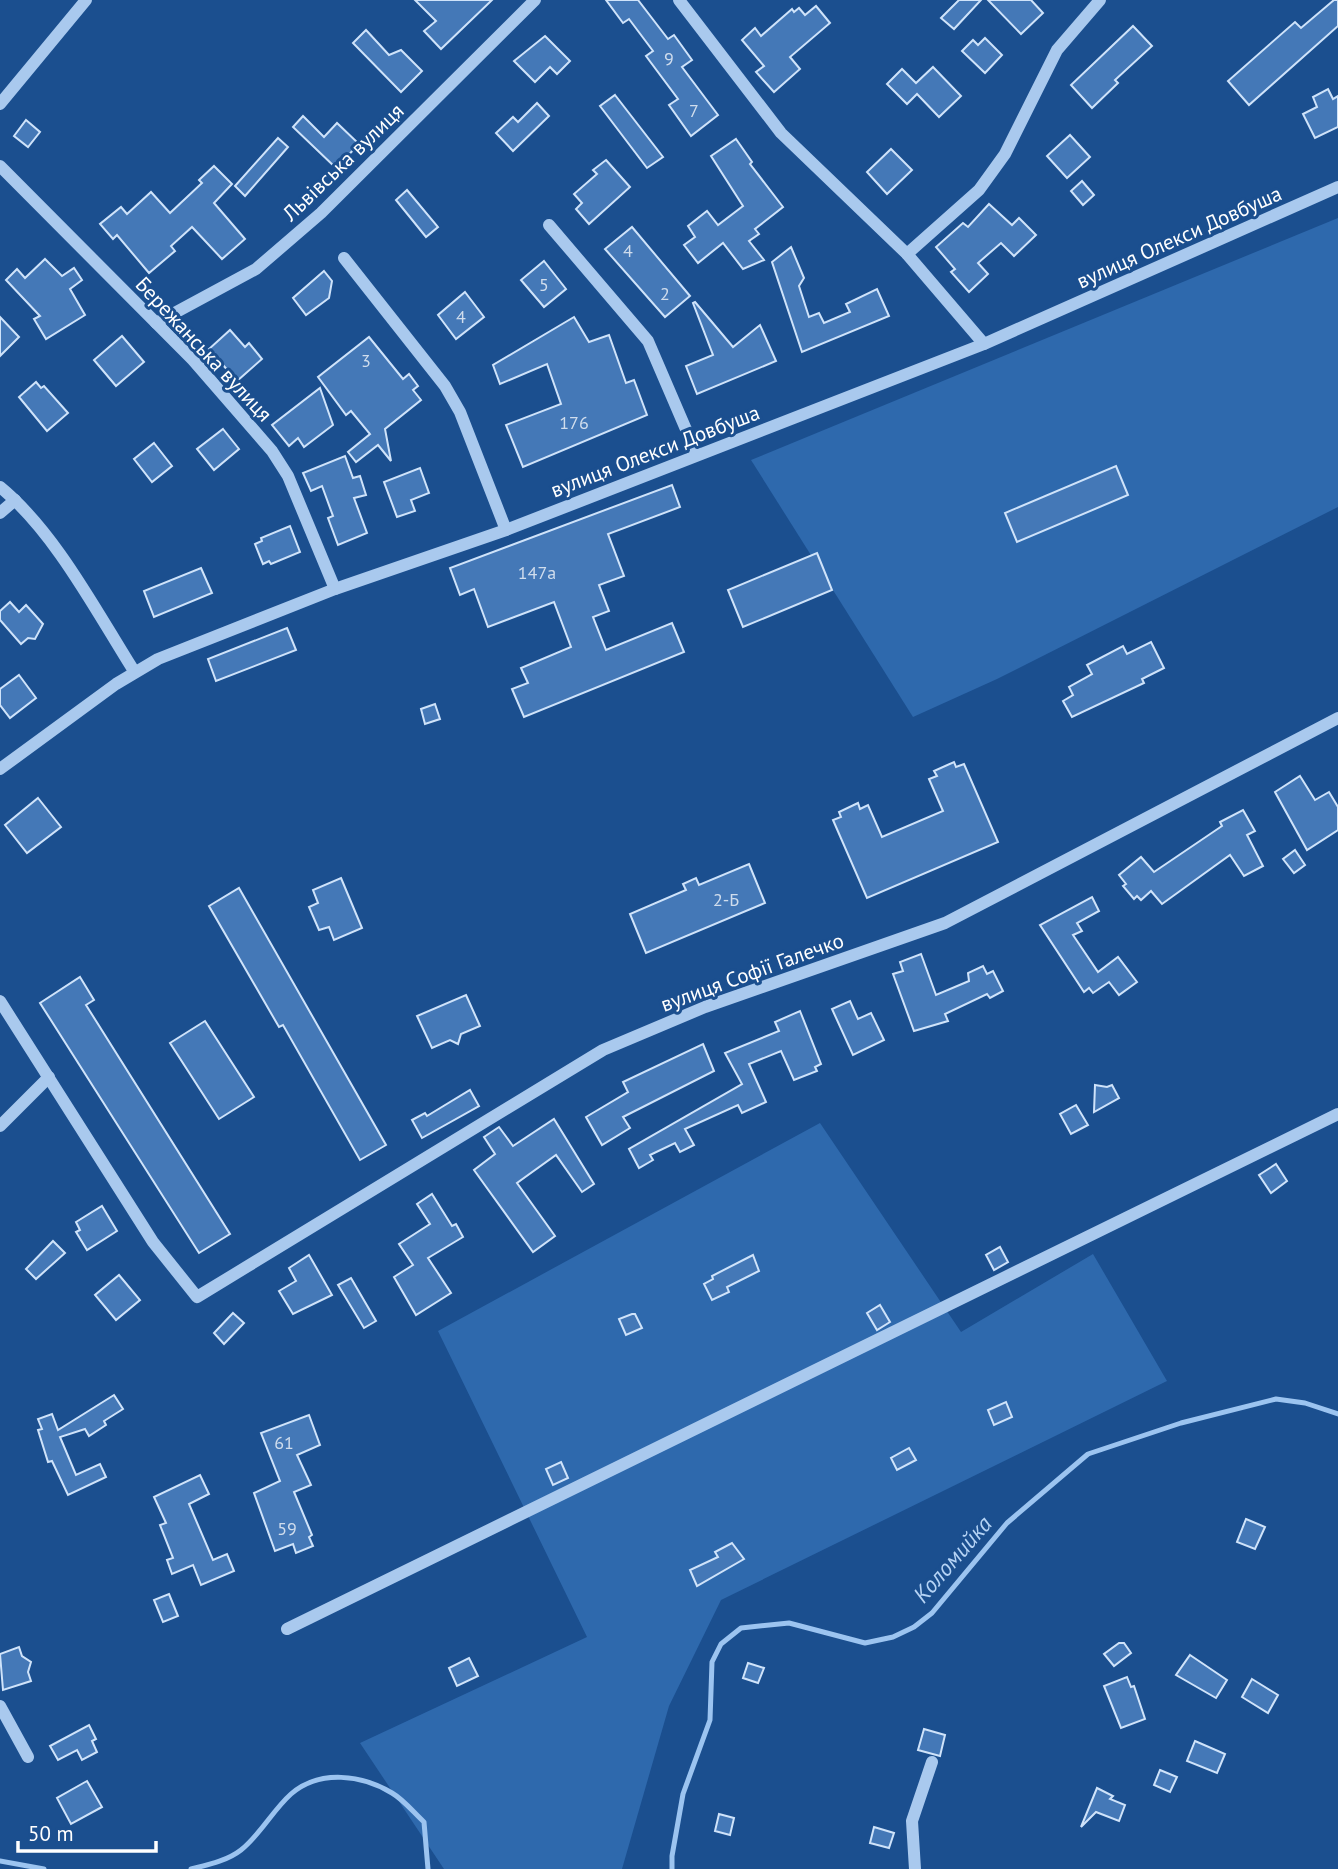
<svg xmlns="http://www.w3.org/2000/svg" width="1338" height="1869" viewBox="0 0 1338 1869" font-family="'PT Sans',sans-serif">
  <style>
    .green { fill: #2e69ad }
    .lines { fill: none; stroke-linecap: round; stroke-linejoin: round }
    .stream { stroke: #9cc4f0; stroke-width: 5 }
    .building { fill: #4478b7; stroke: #cfe3fa; stroke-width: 2 }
    .minor { stroke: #a9c9ee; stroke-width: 12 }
    .labels { text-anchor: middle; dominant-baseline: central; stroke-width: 6; stroke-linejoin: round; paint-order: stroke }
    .number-label { font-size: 18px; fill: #d0dded }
    .street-label { font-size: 21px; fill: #fff; stroke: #1b4f8f }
    .water-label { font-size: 23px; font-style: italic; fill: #b5d3f5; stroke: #1b4f8f }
  </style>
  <rect width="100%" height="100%" fill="#1b4f8f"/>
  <g class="green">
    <polygon points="1338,218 1338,507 997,679 913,717 751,460"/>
    <polygon points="820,1123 961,1332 1093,1254 1167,1381 721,1600 669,1706 622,1869 444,1869 360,1743 587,1637 438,1331"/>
  </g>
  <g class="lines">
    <g class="stream">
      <polyline points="0,1861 44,1869"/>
      <path d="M191 1869C207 1865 227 1861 241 1850 260 1835 273 1810 291 1794 320 1769 362 1775 392 1793 404 1800 414 1813 424 1822L428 1869"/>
      <polyline points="672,1869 672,1856 683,1794 710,1720 712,1662 721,1644 741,1628 789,1623 865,1643 893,1637 914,1627 932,1613 1007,1523 1088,1454 1181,1423 1276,1399 1305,1403 1338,1414"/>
    </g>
  </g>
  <g class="building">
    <polygon points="415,0 492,0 441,49 424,31 436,21"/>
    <polygon points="606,0 638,0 668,39 674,35 692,60 682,67 718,115 691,136 669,105 678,99 646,56 653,51 629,19 623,23"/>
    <polygon points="959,0 981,0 954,29 941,18"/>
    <polygon points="988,0 1031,0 1043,13 1021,34"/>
    <polygon points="1334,0 1338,0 1338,26 1249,105 1228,81 1295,22 1301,28"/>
    <polygon points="816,6 830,23 790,57 800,69 774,92 756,72 764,66 742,40 755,28 761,36 792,9 794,12 799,8 805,15"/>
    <polygon points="1133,26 1152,46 1115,80 1118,83 1092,108 1071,85"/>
    <polygon points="366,30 389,55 401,50 422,71 401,92 353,43"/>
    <polygon points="545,36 570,61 557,74 550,67 535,82 514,61"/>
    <polygon points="985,38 1002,55 985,73 962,51 973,40 978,45"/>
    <polygon points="933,67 961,96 939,117 917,94 907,104 887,84 902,69 916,83"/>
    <polygon points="1328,89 1333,99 1338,96 1338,127 1315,138 1303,114 1317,107 1313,97"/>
    <polygon points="615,95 663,157 647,168 600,106"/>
    <polygon points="537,103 549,116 513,151 496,133 513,117 518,122"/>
    <polygon points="303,116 324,137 337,123 359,144 336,168 293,127"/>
    <polygon points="26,120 40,132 28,147 14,136"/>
    <polygon points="1070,135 1090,157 1067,178 1047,156"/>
    <polygon points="278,138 288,147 245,196 235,186"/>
    <polygon points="736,139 752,162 750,164 783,207 755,229 759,234 749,241 764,260 743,269 723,243 698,263 684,245 695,237 688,226 707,211 718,225 743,206 711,156"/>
    <polygon points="891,149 912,170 887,194 867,172"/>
    <polygon points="606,160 630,187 589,224 576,209 582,203 574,194 597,174 593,170"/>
    <polygon points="214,166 232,184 214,203 245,239 222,259 192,227 171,246 175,251 149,273 117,235 113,239 100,224 121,207 127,214 151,192 170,213 202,183 199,180"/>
    <polygon points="1082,181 1094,195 1083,205 1071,191"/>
    <polygon points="407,190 438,227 426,237 396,200"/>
    <polygon points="989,204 1012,225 1019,218 1036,235 1014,256 1001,243 978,263 988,274 969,292 951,272 955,269 936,247 963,223 968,227"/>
    <polygon points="632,227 690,296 665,317 605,249"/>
    <polygon points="791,247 804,278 799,286 809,317 819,313 824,323 850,312 846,304 877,289 889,316 802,352 772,262"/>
    <polygon points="45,259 62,276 74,268 82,280 70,289 85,315 46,339 34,319 40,316 6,280 17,269 25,278"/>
    <polygon points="544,261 566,289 544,307 521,280"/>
    <polygon points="324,271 332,281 329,298 306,315 293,298"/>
    <polygon points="465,292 484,317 456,339 438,315"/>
    <polygon points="695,302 733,347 760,325 776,361 697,394 686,366 713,355 693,303"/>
    <polygon points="0,317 19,337 0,356"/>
    <polygon points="574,317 589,342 609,335 626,383 634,380 647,415 523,467 506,425 561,404 547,364 500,384 493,365"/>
    <polygon points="230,330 245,347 249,343 262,359 237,381 209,349"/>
    <polygon points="122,336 144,362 116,386 94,360"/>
    <polygon points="369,337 403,379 409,374 418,386 413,390 421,400 385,429 391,461 378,445 356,462 348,452 370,434 351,411 346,415 318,377"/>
    <polygon points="36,382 41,388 44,386 68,413 47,431 19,397"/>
    <polygon points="320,388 333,425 304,447 298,438 289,446 272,425"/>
    <polygon points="223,429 239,449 214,470 197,449"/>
    <polygon points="154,443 172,466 152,482 134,459"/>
    <polygon points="345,456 353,478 360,476 366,495 354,498 367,533 338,545 328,518 333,516 322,486 311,491 303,473"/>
    <polygon points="1116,466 1128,495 1017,542 1005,513"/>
    <polygon points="420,468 429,493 411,500 415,511 397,517 384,482"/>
    <polygon points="672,485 680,507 608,534 624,576 599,585 609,611 593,617 606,650 672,623 684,652 524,717 512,689 528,683 521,668 571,647 554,602 488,627 474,589 460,595 450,568"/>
    <polygon points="290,526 300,552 271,564 269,561 263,564 255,544 262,541 261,538"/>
    <polygon points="817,553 832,590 743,627 728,590"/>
    <polygon points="201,568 212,593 154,617 144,591"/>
    <polygon points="10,602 19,612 26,605 43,624 35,639 28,638 21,644 0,620 0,611"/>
    <polygon points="287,628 296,650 216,681 208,659"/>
    <polygon points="1151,642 1164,668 1142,679 1144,683 1072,717 1063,701 1073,695 1069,687 1092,674 1087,665 1123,646 1127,654"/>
    <polygon points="19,675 36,698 10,718 0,705 0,689"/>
    <polygon points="435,704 440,719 425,724 421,709"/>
    <polygon points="954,762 956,767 964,764 998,842 867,898 833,820 841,817 839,812 858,803 860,809 868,805 882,837 943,811 929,779 937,776 934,771"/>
    <polygon points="1300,776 1315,800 1329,792 1338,807 1338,830 1307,850 1275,792"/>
    <polygon points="38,798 61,827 27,853 5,825"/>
    <polygon points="1243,810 1255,831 1247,835 1263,866 1244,876 1230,855 1162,904 1151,891 1141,900 1137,896 1134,899 1123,886 1126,884 1119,875 1141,857 1154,872 1222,826 1220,822"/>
    <polygon points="1295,850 1305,865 1294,873 1283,859"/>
    <polygon points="749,864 765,903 646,953 630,914 686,890 683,884 696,878 699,885"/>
    <polygon points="341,878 362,928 334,940 329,927 319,930 309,907 318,903 313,890"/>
    <polygon points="239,888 386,1145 360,1160 283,1025 279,1027 209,906"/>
    <polygon points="1092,897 1099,911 1077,923 1082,931 1073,935 1098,972 1118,957 1137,982 1119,995 1109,982 1093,993 1089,988 1084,992 1040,925"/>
    <polygon points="921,954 936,995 969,981 968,973 983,966 987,974 993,971 1003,991 990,998 987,994 945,1014 948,1021 914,1031 893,974 903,971 900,962"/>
    <polygon points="80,977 94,1000 86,1005 230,1234 199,1253 40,1003"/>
    <polygon points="466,995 480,1026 461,1034 458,1044 450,1040 432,1048 417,1016"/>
    <polygon points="850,1001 858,1019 871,1013 884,1040 853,1055 832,1009"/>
    <polygon points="800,1011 821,1064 815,1067 817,1071 794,1080 781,1051 749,1064 766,1102 742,1113 738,1105 685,1129 694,1145 680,1152 675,1143 650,1155 653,1160 639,1168 629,1149 742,1084 725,1053 779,1031 775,1022"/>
    <polygon points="205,1021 254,1097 219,1119 170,1043"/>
    <polygon points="703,1044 714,1071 623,1117 630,1128 602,1145 586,1117 628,1092 623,1082"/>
    <polygon points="1095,1085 1107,1087 1112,1085 1119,1098 1094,1112"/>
    <polygon points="470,1090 479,1106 422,1138 412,1120 425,1113 427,1116"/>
    <polygon points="1076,1105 1088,1125 1071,1134 1060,1114"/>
    <polygon points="554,1119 594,1184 582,1192 556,1155 517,1183 555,1236 533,1252 474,1170 495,1154 484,1137 499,1127 513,1146"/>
    <polygon points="1276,1164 1287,1181 1271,1193 1259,1175"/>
    <polygon points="432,1194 452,1226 456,1224 463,1237 428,1258 451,1293 416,1315 394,1277 413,1265 399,1244 430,1224 417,1204"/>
    <polygon points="102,1206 117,1231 87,1250 76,1232 80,1230 76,1222"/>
    <polygon points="53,1241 65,1253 36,1279 26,1269"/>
    <polygon points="1000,1247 1008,1262 994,1270 986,1255"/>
    <polygon points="309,1255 332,1295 293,1314 279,1291 296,1281 289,1268"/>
    <polygon points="753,1255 759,1271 727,1287 729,1292 712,1300 704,1284 713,1279 712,1276"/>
    <polygon points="119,1275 140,1300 116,1320 95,1295"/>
    <polygon points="351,1278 376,1321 364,1328 338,1285"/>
    <polygon points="880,1305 890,1322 877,1330 867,1313"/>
    <polygon points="233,1313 244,1323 224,1344 214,1333"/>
    <polygon points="632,1314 635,1314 642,1328 626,1335 619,1319"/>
    <polygon points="114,1395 123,1409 104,1421 106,1425 89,1436 85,1429 60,1437 76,1475 100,1464 106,1477 68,1495 52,1461 48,1462 38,1430 42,1429 38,1419 52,1414 58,1430"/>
    <polygon points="1006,1402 1012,1417 994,1425 988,1410"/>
    <polygon points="309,1415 320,1445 297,1455 311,1485 294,1492 312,1535 309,1537 313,1546 296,1553 293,1544 275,1551 254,1493 280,1481 261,1433"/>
    <polygon points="909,1448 916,1460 897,1470 891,1458"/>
    <polygon points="561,1462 568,1478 553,1485 546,1469"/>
    <polygon points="200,1475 209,1494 189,1504 213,1560 227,1554 234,1571 201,1585 193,1565 172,1574 167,1560 173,1558 160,1525 166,1523 154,1497"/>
    <polygon points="1246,1519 1265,1527 1255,1549 1237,1542"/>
    <polygon points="732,1543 744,1559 697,1586 690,1570 718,1557 715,1552"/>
    <polygon points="169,1594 178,1616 163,1622 154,1600"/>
    <polygon points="1119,1643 1124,1643 1131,1653 1114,1666 1104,1654"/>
    <polygon points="19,1647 22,1656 31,1662 28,1672 31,1681 3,1690 0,1654"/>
    <polygon points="1190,1655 1227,1680 1216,1698 1176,1675"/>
    <polygon points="469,1658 478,1676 457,1686 449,1668"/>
    <polygon points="748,1663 764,1668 758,1683 743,1678"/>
    <polygon points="1127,1677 1131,1687 1134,1686 1145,1719 1121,1728 1104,1686"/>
    <polygon points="1252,1679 1278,1695 1268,1713 1242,1697"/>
    <polygon points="89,1725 96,1739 92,1741 97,1752 82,1760 77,1750 58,1760 50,1746"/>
    <polygon points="924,1729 945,1735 940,1756 918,1750"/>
    <polygon points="1195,1741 1225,1754 1217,1773 1187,1761"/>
    <polygon points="1160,1770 1177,1777 1170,1792 1154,1785"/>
    <polygon points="87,1781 102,1807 71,1824 57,1798"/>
    <polygon points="1097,1788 1113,1796 1110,1799 1125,1805 1119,1821 1096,1812 1081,1827"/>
    <polygon points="719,1814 734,1818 730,1835 715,1831"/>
    <polygon points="874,1827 894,1833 889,1848 870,1843"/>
  </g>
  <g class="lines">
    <g class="minor">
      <polyline points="679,0 781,133 907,254 984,344"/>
      <polyline points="0,104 86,0"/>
      <polyline points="0,166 193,360 272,451 288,476 335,589"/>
      <polyline points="549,225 648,341 697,455"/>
      <polyline points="907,254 979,190 1005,154 1057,50 1100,0"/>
      <polyline points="344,258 445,386 460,412 506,530"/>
      <polyline points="156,323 256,269 321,213 535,0"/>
      <path d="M0 487C55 532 96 611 134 671"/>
      <polyline points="0,513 15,500"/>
      <polyline points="0,769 116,684 158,659 335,589 506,530 984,344 1338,187"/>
      <polyline points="0,1001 153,1242 197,1297 603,1050 705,1007 945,923 1338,718"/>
      <polyline points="0,1126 49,1077"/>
      <polyline points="287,1629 1338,1114"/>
      <polyline points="0,1706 28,1757"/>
      <polyline points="915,1869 912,1821 932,1762"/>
    </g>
  </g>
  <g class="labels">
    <g class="number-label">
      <text x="669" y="58">9</text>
      <text x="694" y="110">7</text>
      <text x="628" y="250">4</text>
      <text x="544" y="284">5</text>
      <text x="665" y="293">2</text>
      <text x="461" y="316">4</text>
      <text x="366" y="360">3</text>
      <text x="574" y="422">176</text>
      <text x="537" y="572">147а</text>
      <text x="726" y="899">2-Б</text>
      <text x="284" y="1442">61</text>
      <text x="287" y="1528">59</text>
    </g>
    <g class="street-label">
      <text transform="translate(343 162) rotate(-44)">Львівська вулиця</text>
      <text transform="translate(1179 237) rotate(-24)">вулиця Олекси Довбуша</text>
      <text transform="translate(204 349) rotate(47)">Бережанська вулиця</text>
      <text transform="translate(655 451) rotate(-21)">вулиця Олекси Довбуша</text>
      <text transform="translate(752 972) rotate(-20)">вулиця Софії Галечко</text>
    </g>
    <g class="water-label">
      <text transform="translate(952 1559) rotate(-49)">Коломийка</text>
    </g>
  </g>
  <path d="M18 1841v10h138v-10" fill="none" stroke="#ffffff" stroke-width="3.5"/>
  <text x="28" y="1841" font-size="21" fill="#ffffff" stroke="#1b4f8f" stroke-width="5" paint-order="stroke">50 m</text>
</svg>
